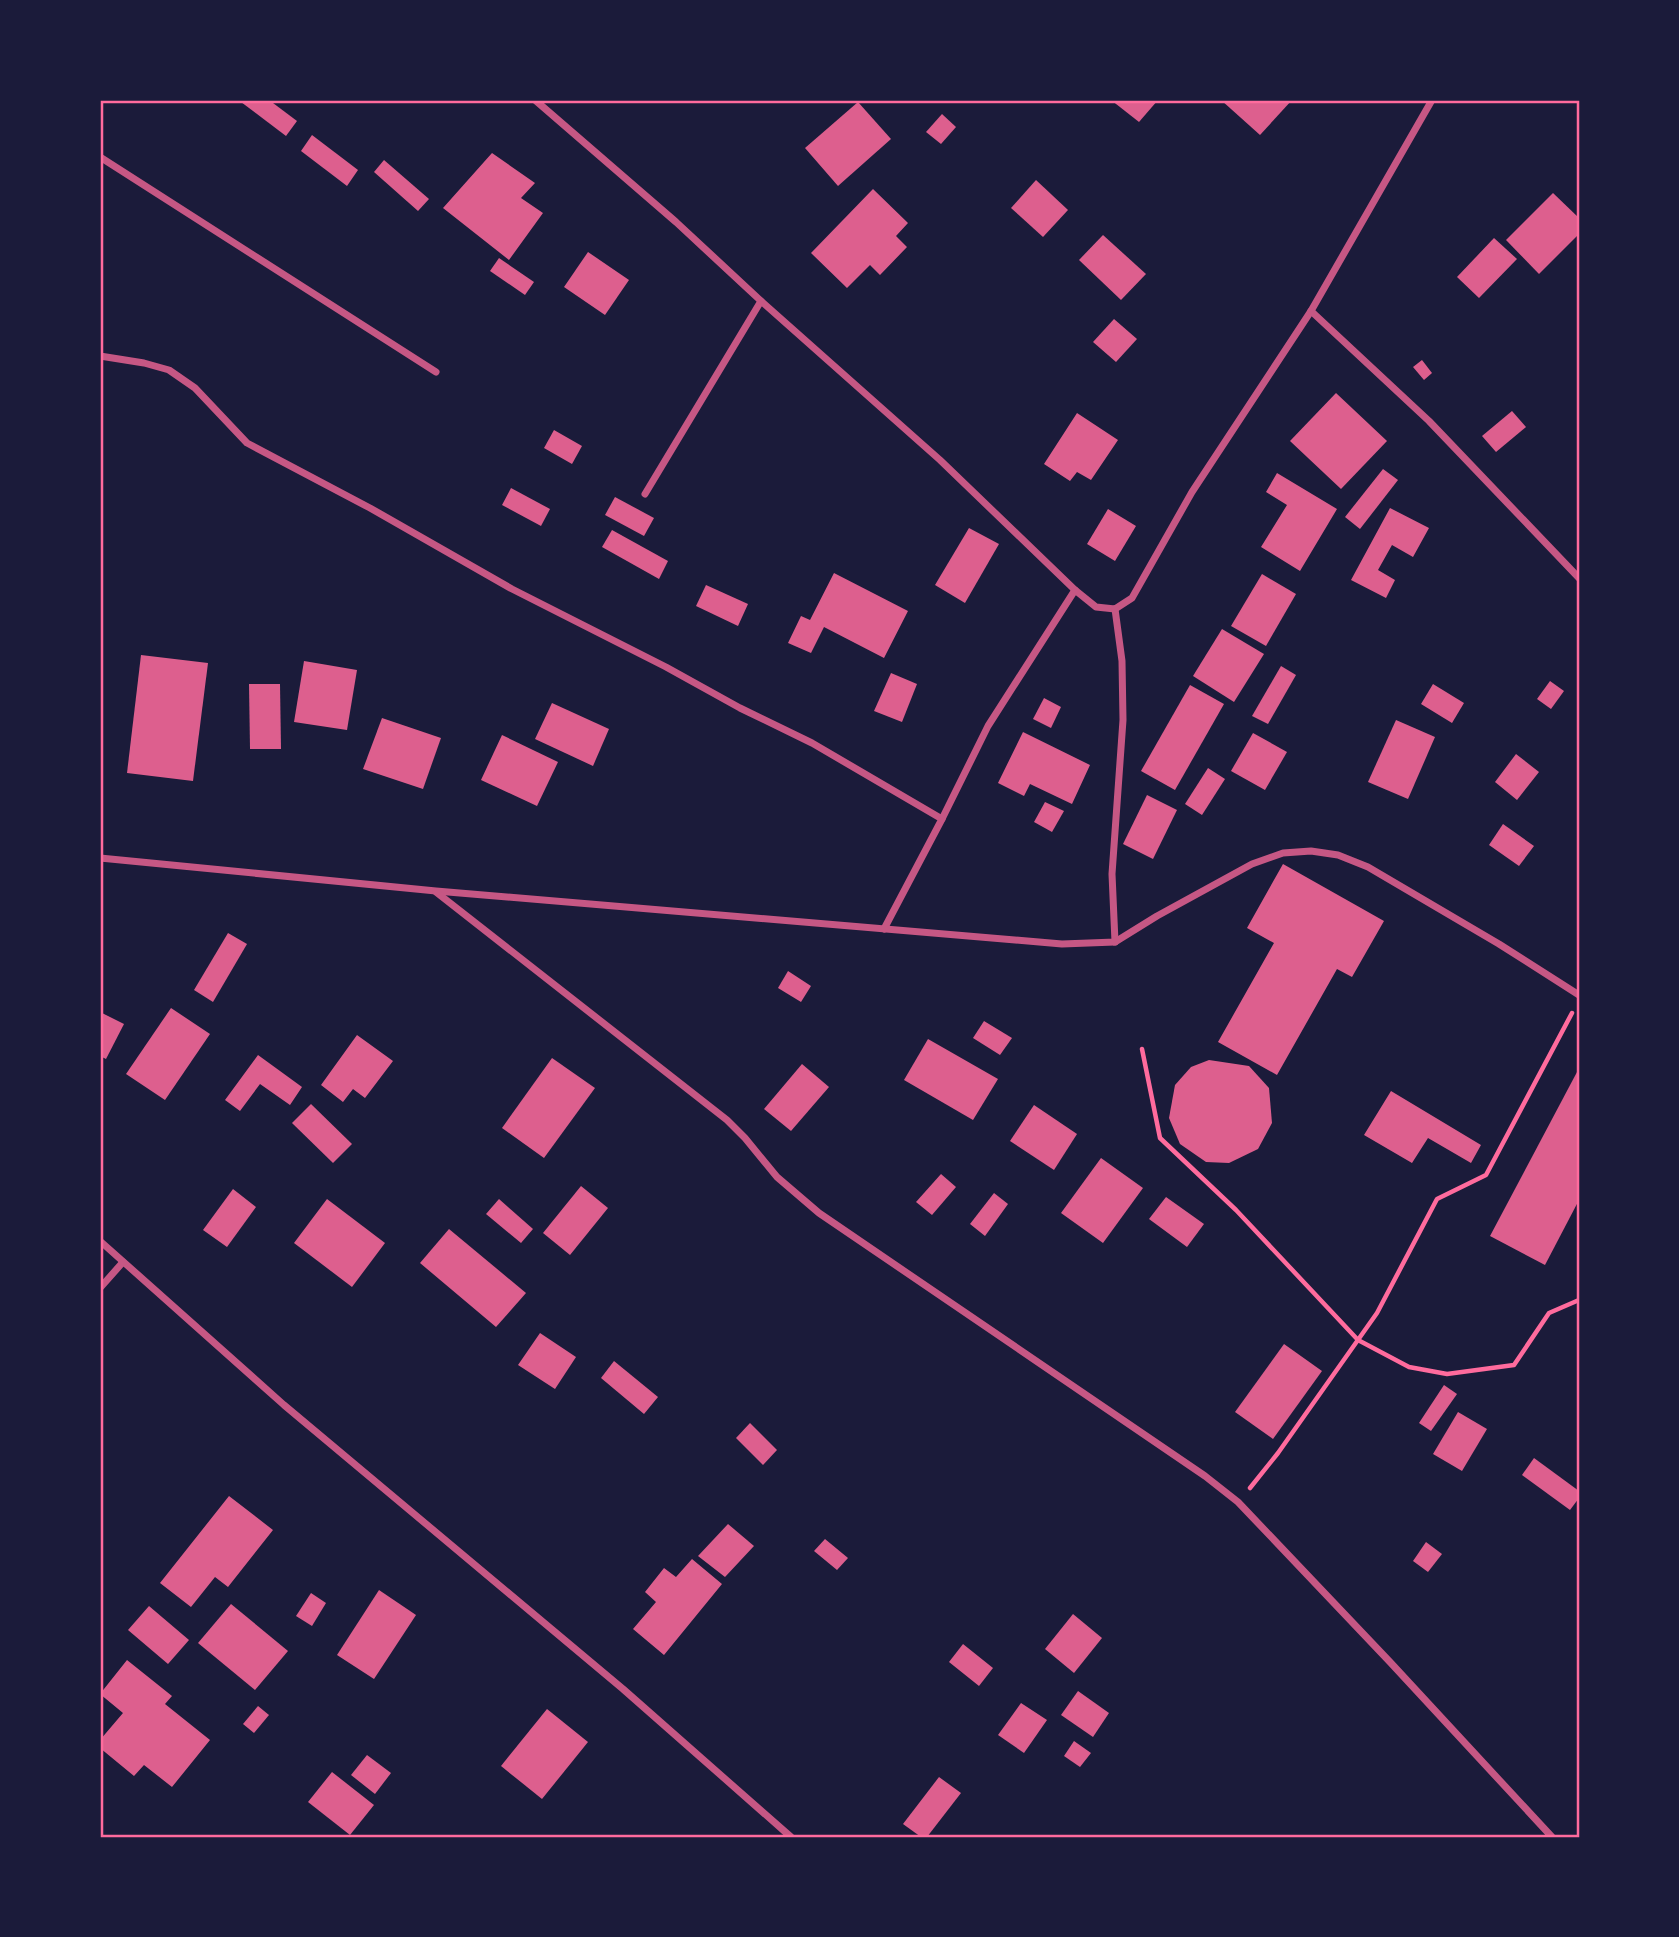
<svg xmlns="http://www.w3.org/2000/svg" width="1679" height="1937" viewBox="0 0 1679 1937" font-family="Poppins,sans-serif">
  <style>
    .building { fill: #dd5f8e }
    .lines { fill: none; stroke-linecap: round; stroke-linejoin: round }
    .path { stroke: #ff6b9d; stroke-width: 4.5 }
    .minor { stroke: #c65784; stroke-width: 7 }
    .neatline { fill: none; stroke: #ff6b9d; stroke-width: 2.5 }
  </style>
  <rect width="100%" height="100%" fill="#1b1b3a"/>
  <g class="building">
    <polygon points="243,100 269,100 297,121 286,136 241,102"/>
    <polygon points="1111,100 1158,100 1139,122"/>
    <polygon points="1221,100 1292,100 1260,135"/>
    <polygon points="858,102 891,139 838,186 805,148"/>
    <polygon points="942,114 956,127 941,144 926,132"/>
    <polygon points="312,135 358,170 347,186 301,151"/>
    <polygon points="492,153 535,183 521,198 543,213 509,260 443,208"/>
    <polygon points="384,160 429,199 418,211 374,172"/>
    <polygon points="1036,180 1068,210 1043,237 1011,208"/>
    <polygon points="873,189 908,223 896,236 907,247 880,275 870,265 847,288 811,253"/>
    <polygon points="1553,193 1579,218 1579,234 1539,274 1506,240"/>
    <polygon points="1103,235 1146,274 1121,300 1079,260"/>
    <polygon points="1494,238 1517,259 1479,298 1457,277"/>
    <polygon points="588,252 629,280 605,315 564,287"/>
    <polygon points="499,258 534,282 525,295 490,271"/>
    <polygon points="1114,319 1137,339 1116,362 1093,342"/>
    <polygon points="1422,360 1432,373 1424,380 1413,367"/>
    <polygon points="1336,393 1387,441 1341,489 1290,441"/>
    <polygon points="1512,411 1526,427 1496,452 1482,436"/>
    <polygon points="1077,413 1118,440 1091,480 1077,472 1070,481 1044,464"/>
    <polygon points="554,430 582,446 572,464 544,448"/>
    <polygon points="1383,469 1398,480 1360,529 1345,517"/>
    <polygon points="1277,473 1337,509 1300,571 1261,547 1287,505 1266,492"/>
    <polygon points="511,488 550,509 541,526 502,505"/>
    <polygon points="615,497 654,518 644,536 605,515"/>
    <polygon points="1390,508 1429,528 1413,557 1392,545 1378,570 1395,580 1386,598 1351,580"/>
    <polygon points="1108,509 1136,526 1115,561 1087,544"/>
    <polygon points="969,528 999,544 965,603 935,585"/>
    <polygon points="612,530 668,561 659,579 602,547"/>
    <polygon points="834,573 908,611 884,658 824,627 811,653 788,643 801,616 810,620"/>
    <polygon points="1262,574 1296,594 1266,646 1231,626"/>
    <polygon points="706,585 748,604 738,626 696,606"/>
    <polygon points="1222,629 1264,654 1234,702 1193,676"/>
    <polygon points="141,655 208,663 193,781 127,773"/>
    <polygon points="304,661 357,670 347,730 294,722"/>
    <polygon points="1281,666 1296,675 1268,724 1252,716"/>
    <polygon points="891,673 917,684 902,722 874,711"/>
    <polygon points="1550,681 1564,691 1551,709 1537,699"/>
    <polygon points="249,684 280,684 281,749 250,749"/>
    <polygon points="1433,684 1464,703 1452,723 1421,704"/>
    <polygon points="1190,685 1224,704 1175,790 1141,771"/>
    <polygon points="1044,698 1061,707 1051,728 1033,719"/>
    <polygon points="552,703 609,729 593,766 535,739"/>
    <polygon points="382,718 441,738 423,789 363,769"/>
    <polygon points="1396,720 1435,737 1408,799 1368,782"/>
    <polygon points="1023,732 1090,765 1072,804 1030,784 1024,796 998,783"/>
    <polygon points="1253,733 1287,752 1265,790 1231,771"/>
    <polygon points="502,735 558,762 537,806 481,780"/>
    <polygon points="1516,754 1539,772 1517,800 1495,782"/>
    <polygon points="1208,768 1225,779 1202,815 1185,804"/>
    <polygon points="1147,795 1177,810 1153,859 1123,844"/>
    <polygon points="1045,802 1064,811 1052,832 1034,822"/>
    <polygon points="1503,824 1534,846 1519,866 1489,845"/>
    <polygon points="1283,864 1384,921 1352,977 1337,969 1277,1075 1218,1042 1274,943 1247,928"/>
    <polygon points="228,933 247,944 213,1002 194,990"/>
    <polygon points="788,971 811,986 801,1002 778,988"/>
    <polygon points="171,1008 210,1034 165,1100 126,1074"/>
    <polygon points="100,1012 124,1024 106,1059 100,1056"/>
    <polygon points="984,1021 1012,1038 1000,1055 973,1038"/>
    <polygon points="357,1035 393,1061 365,1098 353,1089 343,1102 321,1085"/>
    <polygon points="928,1039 998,1079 973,1120 904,1080"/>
    <polygon points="258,1055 302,1087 290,1105 260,1084 240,1111 225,1100"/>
    <polygon points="552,1058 595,1088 544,1158 502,1128"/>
    <polygon points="1209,1060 1249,1066 1269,1088 1272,1123 1258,1149 1229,1163 1206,1162 1180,1144 1169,1118 1175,1085 1191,1067"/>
    <polygon points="802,1064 829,1087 791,1131 764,1109"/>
    <polygon points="1577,1072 1579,1073 1579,1200 1545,1265 1490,1236"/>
    <polygon points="1391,1091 1481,1145 1471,1163 1428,1138 1412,1163 1364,1135"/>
    <polygon points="311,1104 352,1144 333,1163 292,1123"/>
    <polygon points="1034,1105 1077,1134 1054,1170 1010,1141"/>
    <polygon points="1101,1158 1143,1188 1103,1243 1061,1213"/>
    <polygon points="941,1174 956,1187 932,1215 916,1202"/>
    <polygon points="581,1186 608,1208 570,1255 543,1233"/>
    <polygon points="233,1189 256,1207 227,1247 203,1230"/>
    <polygon points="994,1193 1008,1204 985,1236 970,1224"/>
    <polygon points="1166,1197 1204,1224 1187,1247 1149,1219"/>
    <polygon points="327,1199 385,1243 352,1287 294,1243"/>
    <polygon points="499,1199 533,1229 521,1243 486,1214"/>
    <polygon points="449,1229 526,1293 496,1327 420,1263"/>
    <polygon points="540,1333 576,1357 555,1389 518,1365"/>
    <polygon points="1284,1344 1322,1371 1273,1439 1235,1412"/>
    <polygon points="614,1361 658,1397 644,1414 601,1378"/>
    <polygon points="1444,1385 1457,1394 1431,1431 1419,1423"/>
    <polygon points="1458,1412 1487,1429 1462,1471 1433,1454"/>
    <polygon points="750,1423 777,1450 763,1465 736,1438"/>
    <polygon points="1534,1458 1579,1491 1579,1498 1570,1510 1522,1475"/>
    <polygon points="229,1496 273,1530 228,1587 215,1577 191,1607 160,1583"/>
    <polygon points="728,1524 754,1546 725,1577 698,1556"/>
    <polygon points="825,1539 848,1558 837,1570 814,1551"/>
    <polygon points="1426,1542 1442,1554 1428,1572 1413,1561"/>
    <polygon points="692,1559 722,1584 664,1655 633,1629 656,1602 645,1592 664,1568 676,1577"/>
    <polygon points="379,1590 416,1615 374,1679 337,1655"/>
    <polygon points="311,1593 326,1603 312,1626 296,1616"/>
    <polygon points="231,1604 288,1651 255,1690 198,1643"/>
    <polygon points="149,1606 189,1640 168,1664 128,1630"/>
    <polygon points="1073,1614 1102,1638 1074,1673 1045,1649"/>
    <polygon points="963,1644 993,1668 979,1686 949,1662"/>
    <polygon points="127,1660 172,1696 165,1704 210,1740 172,1787 144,1765 134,1776 100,1748 100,1740 123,1713 100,1694"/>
    <polygon points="1078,1691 1109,1713 1093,1737 1061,1715"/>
    <polygon points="1021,1703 1047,1720 1024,1753 998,1735"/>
    <polygon points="258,1706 269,1715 254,1733 243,1724"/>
    <polygon points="547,1709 588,1742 542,1799 501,1766"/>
    <polygon points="1074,1741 1091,1753 1080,1767 1064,1756"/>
    <polygon points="367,1755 391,1773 375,1794 351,1775"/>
    <polygon points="332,1772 374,1805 350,1835 308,1802"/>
    <polygon points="939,1777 961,1793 927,1837 921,1837 903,1824"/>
  </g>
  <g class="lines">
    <g class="path">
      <polyline points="1142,1049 1160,1138 1236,1210 1358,1340 1409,1367 1447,1374 1514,1365 1549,1313 1579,1300"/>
      <polyline points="1250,1488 1278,1453 1377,1313 1437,1199 1486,1175 1572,1013"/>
    </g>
    <g class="minor">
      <polyline points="535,100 676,222 761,301 940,460 1075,590 1096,607 1115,609"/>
      <polyline points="100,157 436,372"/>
      <polyline points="1311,311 1429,421 1579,578"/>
      <polyline points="100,356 144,363 169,370 195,388 247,443 370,508 512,589 666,667 740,708 812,743 942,819 884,929"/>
      <polyline points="645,494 761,301"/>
      <polyline points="1115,609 1132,598 1192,492 1311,311 1432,100"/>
      <polyline points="1115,609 1122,661 1123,720 1112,874 1115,942"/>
      <polyline points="942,819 988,726 1075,590"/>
      <polyline points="100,858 436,891 1062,944 1115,942 1157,916 1252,864 1283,853 1311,851 1338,855 1368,867 1499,944 1579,995"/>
      <polyline points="436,892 727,1120 745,1138 777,1177 819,1213 1205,1476 1238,1502 1390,1662 1552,1837"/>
      <polyline points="100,1241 284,1405 623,1689 791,1837"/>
      <polyline points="100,1288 123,1262"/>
    </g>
  </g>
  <rect width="1679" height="1937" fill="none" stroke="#1b1b3a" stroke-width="203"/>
  <rect x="102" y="102" width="1476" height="1734" class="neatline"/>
</svg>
